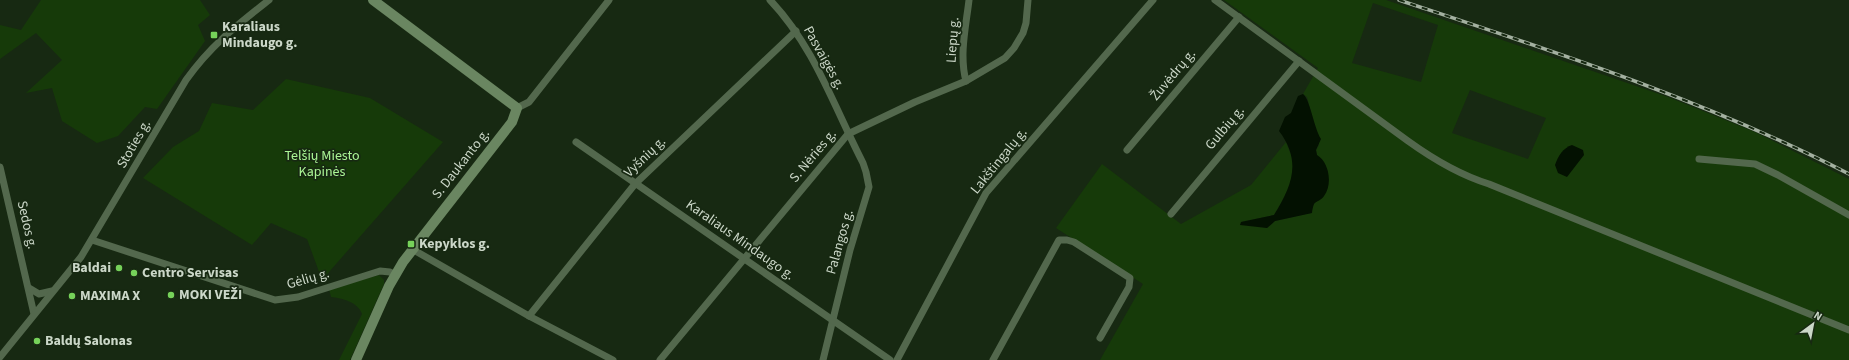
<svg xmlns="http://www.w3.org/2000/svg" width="1849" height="360" viewBox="0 0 1849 360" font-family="'Source Sans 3',sans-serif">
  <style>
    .green { fill: #163a09; fill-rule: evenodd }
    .water { fill: #031101 }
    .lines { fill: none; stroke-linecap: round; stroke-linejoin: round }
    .minor { stroke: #53684d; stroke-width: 7 }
    .secondary { stroke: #6a8661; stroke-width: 10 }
    .rail-casing { stroke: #a3b0a0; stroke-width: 3.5 }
    .rail { stroke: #172912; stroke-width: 2; stroke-dasharray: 6; stroke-linecap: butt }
    .poi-dot { fill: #76d25a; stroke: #172912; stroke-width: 1.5 }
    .labels { text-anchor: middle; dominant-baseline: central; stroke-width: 3.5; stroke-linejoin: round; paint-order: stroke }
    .poi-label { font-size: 14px; font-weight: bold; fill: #cbd7c8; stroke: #172912; text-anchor: start }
    .street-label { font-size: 14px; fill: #cbd7c8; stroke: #172912 }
    .park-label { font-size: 14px; fill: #abf595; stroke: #172912 }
  </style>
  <rect width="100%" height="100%" fill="#172912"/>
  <g class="green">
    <polygon points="41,0 200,0 210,15 198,25 205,41 157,109 145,107 118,136 97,143 62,121 52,88 26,93 62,60 36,33 0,59 0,25 21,30"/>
    <path d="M1224 0H1386L1668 97 1755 132 1849 179V360H1100L1143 284 1056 228 1102 164 1181 224 1251 185 1286 142C1288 148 1291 154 1293 160 1297 178 1283 200 1274 215L1241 222 1267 228 1275 221 1311 213 1314 203 1324 196 1328 184V171L1317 155 1316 150 1319 145 1307 97 1303 94 1318 68ZM1373 3 1438 25 1421 82 1352 63ZM1470 90 1546 118 1528 159 1452 133Z"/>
    <polygon points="286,79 370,98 443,142 322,280 307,239 271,223 252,245 143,178 173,147 199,131 212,103 253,110"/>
    <path d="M379 275 384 280V284L350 360H339L362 314C358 302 342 298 331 297L329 289Z"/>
  </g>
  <g class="water">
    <path d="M1303 94C1310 99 1314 128 1321 139L1316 150 1317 155C1329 162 1333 184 1324 196 1322 200 1316 201 1314 204 1313 206 1312 211 1312 213L1275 221 1267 228 1240 225 1241 222 1274 215C1292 186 1302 161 1279 131L1285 117 1291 113 1298 96Z"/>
    <path d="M1572 145 1583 150 1584 155 1567 177 1558 173 1555 165C1558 156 1563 148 1572 145Z"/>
  </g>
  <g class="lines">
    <g class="minor">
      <path d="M770 0C814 46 834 107 863 163L866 172 869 187 850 250 823 360"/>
      <path d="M1215 0 1408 141C1433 159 1460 175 1489 184L1849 330"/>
      <path d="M966 81C959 55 966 26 969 0"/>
      <polyline points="517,108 529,102 609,0"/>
      <polyline points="576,142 890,360"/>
      <polyline points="1127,150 1239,17"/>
      <polyline points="1699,159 1755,164 1778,175 1849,215"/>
      <polyline points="0,167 34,314"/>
      <polyline points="1171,214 1299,61"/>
      <polyline points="92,240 275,300 298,297 380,271 390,272 395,275"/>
      <polyline points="412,249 529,316 613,360"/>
      <polyline points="29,288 39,294 52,291"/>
      <polyline points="529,316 635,184 796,31"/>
      <path d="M0 357 81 257 186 80C211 45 236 26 269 0"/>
      <polyline points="660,360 848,134 915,102 966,81 1005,58 1014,48 1023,33 1026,23 1028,0"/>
      <polyline points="897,360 986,193 1153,0"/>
      <polyline points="993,360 1059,240 1067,240 1074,242 1130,278 1129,287 1100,338"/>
    </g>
    <polyline class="secondary" points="356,360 389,286 403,262 512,122 517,108 373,0"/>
    <g class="rail-casing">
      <path id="rail" d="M1399 0C1552 51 1705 100 1849 174"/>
    </g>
    <use href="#rail" class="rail"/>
  </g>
  <g class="poi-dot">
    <rect x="210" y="31" width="8" height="8" rx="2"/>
    <rect x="407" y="240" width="8" height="8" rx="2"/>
    <circle cx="119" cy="268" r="4"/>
    <circle cx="134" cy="273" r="4"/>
    <circle cx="171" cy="295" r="4"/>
    <circle cx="72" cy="296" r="4"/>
    <circle cx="37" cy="341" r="4"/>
  </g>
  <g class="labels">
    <g class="poi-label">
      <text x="222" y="27">Karaliaus<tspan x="222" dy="16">Mindaugo g.</tspan></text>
      <text x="419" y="244">Kepyklos g.</text>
      <text x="111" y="268" text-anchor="end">Baldai</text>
      <text x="142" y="273">Centro Servisas</text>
      <text x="179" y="295">MOKI VEŽI</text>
      <text x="80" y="296">MAXIMA X</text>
      <text x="45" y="341">Baldų Salonas</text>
    </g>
    <g class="street-label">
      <text transform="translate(953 40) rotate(-86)">Liepų g.</text>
      <text transform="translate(824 58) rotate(61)">Pasvaigės g.</text>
      <text transform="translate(1173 75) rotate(-50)">Žuvėdrų g.</text>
      <text transform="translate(1225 128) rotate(-50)">Gulbių g.</text>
      <text transform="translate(134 144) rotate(-60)">Stoties g.</text>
      <text transform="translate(813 156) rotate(-50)">S. Nėries g.</text>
      <text transform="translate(645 157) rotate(-44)">Vyšnių g.</text>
      <text transform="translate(999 161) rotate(-51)">Lakštingalų g.</text>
      <text transform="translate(461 164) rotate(-52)">S. Daukanto g.</text>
      <text transform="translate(27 225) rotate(77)">Sedos g.</text>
      <text transform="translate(740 240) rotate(35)">Karaliaus Mindaugo g.</text>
      <text transform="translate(840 242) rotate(-74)">Palangos g.</text>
      <text transform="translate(308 279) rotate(-16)">Gėlių g.</text>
    </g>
    <g class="park-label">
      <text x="322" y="156">Telšių Miesto<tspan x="322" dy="16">Kapinės</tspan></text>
    </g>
  </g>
  <g transform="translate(1813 324) rotate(32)" stroke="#172912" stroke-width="3" paint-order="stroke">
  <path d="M0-3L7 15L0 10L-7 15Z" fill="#cbd7c8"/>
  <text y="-6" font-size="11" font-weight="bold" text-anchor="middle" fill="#cbd7c8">N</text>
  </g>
</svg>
